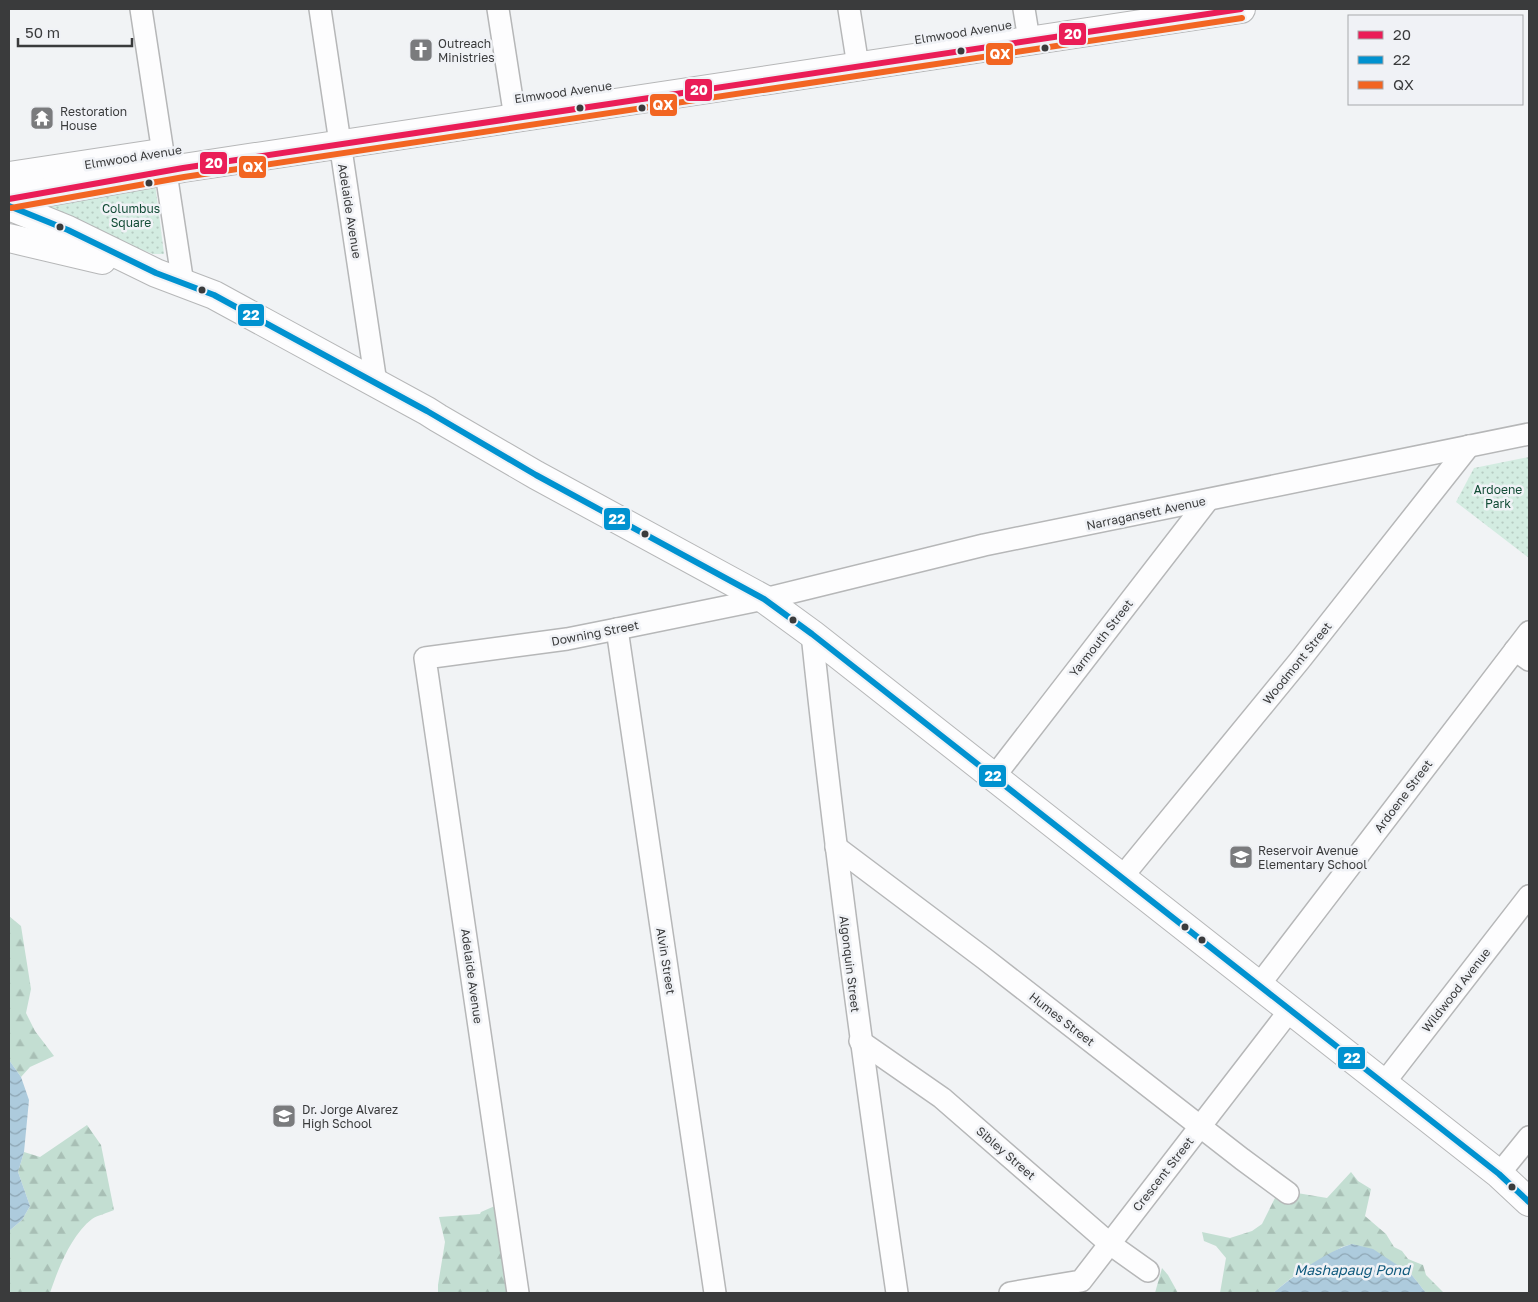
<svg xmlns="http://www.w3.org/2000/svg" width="1538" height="1302" viewBox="0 0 1538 1302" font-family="'Golos Text',sans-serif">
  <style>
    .forest { fill: url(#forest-firs) }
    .park { fill: url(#park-dots) }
    .water { fill: url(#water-waves) }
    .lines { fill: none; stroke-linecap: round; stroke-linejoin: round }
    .minor-casing { stroke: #b6b7b8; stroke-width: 24 }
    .major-casing { stroke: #b6b7b8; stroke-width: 30 }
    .minor { stroke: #fdfdfe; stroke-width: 21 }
    .major { stroke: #fdfdfe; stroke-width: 28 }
    .bus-1-casing { stroke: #f0f2f6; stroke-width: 10 }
    .bus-2-casing { stroke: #f0f2f6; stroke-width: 10 }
    .bus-3-casing { stroke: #f0f2f6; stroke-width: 10 }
    .bus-1 { stroke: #ea1d57; stroke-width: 6 }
    .bus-2 { stroke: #0092d0; stroke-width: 6 }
    .bus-3 { stroke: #f26522; stroke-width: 6 }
    .bus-dot { fill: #3a3b3c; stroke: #f0f2f6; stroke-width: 2 }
    .labels { text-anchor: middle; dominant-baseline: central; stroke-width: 5; stroke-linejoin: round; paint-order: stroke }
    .street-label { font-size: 12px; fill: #3a3b3c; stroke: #f0f2f6 }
    .poi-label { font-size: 12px; fill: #3a3b3c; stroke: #f0f2f6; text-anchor: start }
    .park-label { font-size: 12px; fill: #124c36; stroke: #f0f2f6 }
    .water-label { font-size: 14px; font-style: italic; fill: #115a7d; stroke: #f0f2f6 }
    .line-badge { stroke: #f0f2f6; stroke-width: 2 }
    .badge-label { font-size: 14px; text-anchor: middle; font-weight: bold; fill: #fff }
  </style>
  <defs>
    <pattern id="forest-firs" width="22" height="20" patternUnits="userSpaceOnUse" patternTransform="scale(1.25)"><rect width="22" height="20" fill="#c3ded2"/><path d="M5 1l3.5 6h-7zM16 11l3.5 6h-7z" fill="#a8bfb5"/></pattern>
    <pattern id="park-dots" width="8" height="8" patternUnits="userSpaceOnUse" patternTransform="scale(1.25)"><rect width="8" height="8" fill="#d3ece1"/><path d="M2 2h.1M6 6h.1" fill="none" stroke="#b6cbc2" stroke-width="1.8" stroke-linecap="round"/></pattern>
    <pattern id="water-waves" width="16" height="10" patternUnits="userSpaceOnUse" patternTransform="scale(1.25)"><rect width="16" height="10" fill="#adcbdd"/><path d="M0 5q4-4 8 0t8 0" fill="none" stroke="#8ea6b4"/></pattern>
  </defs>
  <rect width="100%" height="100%" fill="#f1f3f5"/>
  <g class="forest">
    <polygon points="9,916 21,926 31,989 26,1013 35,1031 54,1056 30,1067 21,1077 9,1060"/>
    <path d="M87 1125 101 1145 114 1210C108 1213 98 1215 92 1219 71 1235 58 1269 50 1293H9V1231L22 1220 30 1206 18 1172 24 1152 40 1157Z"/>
    <polygon points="1351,1172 1358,1181 1371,1189 1365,1216 1386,1234 1394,1247 1402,1251 1408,1259 1423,1265 1426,1275 1444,1293 1426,1293 1411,1274 1352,1244 1342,1247 1295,1275 1273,1293 1220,1293 1226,1258 1216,1246 1204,1241 1202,1232 1230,1238 1252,1231 1262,1224 1279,1190 1327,1198"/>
    <polygon points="504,1202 516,1293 438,1293 438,1285 445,1242 439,1217 480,1214 481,1212"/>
    <polygon points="1162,1268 1168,1275 1178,1293 1155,1293"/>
  </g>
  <g class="park">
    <polygon points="155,183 164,254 153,254 45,214 44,202"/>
    <polygon points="1529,457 1529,558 1456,502 1474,468"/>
  </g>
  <g class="water">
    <polygon points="9,1060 21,1077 29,1100 24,1152 18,1172 30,1206 22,1220 9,1231"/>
    <path d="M1352 1244 1373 1249 1411 1274 1426 1293H1273C1296 1274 1323 1253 1352 1244Z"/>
  </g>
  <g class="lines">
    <g class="minor-casing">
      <g id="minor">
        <polyline points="141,9 183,284"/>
        <polyline points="320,9 376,383"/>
        <polyline points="498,9 515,118"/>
        <polyline points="849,9 858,66"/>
        <polyline points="1024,9 1029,40"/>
        <polyline points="617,629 715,1293"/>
        <path d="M812 634C835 854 865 1074 897 1293"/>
        <polyline points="1515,650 1529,660"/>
        <polyline points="994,777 1208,500"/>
        <polyline points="836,847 985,959 1242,1159 1288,1193"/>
        <polyline points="1122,877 1300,660 1469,446"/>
        <polyline points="1259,985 1529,632"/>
        <polyline points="860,1041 942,1098 1110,1244 1148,1271"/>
        <polyline points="1384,1083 1529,896"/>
        <polyline points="1499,1174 1529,1137"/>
        <polyline points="518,1293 425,658 567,639 617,629 764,599 984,545 1529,434"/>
        <polyline points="1010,1293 1081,1281 1290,1010"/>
      </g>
    </g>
    <g class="major-casing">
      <g id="major">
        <polyline points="9,176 154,154"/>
        <polyline points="9,199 183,168 1241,9"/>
        <polyline points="9,206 68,230 156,273 214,295 427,411 438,418 536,475 764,599 812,634 1457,1141 1499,1174 1529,1202"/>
        <polyline points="9,238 102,260"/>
      </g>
    </g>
    <use href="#minor" class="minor"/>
    <use href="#major" class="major"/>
    <g class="bus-1-casing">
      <polyline id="bus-1" points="9,199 183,168 1241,9"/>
    </g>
    <g class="bus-2-casing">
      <polyline id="bus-2" points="9,206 68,230 156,273 214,295 427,411 536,475 764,599 812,634 1499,1174 1529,1202"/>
    </g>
    <g class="bus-3-casing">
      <polyline id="bus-3" points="11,208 184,177 1242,18"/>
    </g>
    <use href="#bus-1" class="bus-1"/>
    <use href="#bus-2" class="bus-2"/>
    <use href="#bus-3" class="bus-3"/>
  </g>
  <defs>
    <g id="church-square" transform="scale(1.25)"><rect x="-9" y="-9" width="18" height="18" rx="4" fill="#7a7b7d" stroke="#f0f2f6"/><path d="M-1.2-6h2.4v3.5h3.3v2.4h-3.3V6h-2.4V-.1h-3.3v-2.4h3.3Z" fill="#fff"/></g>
    <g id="temple-square" transform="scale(1.25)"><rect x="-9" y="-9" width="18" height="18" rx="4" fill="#7a7b7d" stroke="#f0f2f6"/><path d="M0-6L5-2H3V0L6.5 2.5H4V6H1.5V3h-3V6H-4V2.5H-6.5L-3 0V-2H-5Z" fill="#fff"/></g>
    <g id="school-square" transform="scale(1.25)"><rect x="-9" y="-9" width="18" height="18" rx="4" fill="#7a7b7d" stroke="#f0f2f6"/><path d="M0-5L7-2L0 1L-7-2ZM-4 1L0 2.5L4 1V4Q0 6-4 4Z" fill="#fff"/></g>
  </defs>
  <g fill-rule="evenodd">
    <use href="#church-square" x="421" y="50"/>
    <use href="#temple-square" x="42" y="118"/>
    <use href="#school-square" x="1241" y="857"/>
    <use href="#school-square" x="284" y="1116"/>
  </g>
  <g class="bus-dot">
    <circle cx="1045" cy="48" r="4.5"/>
    <circle cx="961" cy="51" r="4.5"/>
    <circle cx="580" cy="108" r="4.5"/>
    <circle cx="642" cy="108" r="4.5"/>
    <circle cx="149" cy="183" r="4.5"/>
    <circle cx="60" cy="227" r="4.5"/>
    <circle cx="202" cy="290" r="4.5"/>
    <circle cx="645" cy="534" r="4.5"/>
    <circle cx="793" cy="620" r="4.5"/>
    <circle cx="1185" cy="927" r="4.5"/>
    <circle cx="1202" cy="940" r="4.5"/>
    <circle cx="1512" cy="1187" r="4.5"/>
  </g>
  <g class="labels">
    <g class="street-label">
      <text transform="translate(963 32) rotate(-9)">Elmwood Avenue</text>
      <text transform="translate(563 92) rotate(-8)">Elmwood Avenue</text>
      <text transform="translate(133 157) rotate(-9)">Elmwood Avenue</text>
      <text transform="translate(350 211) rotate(81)">Adelaide Avenue</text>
      <text transform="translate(1146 513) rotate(-12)">Narragansett Avenue</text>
      <text transform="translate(595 633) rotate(-11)">Downing Street</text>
      <text transform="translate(1101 638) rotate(-52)">Yarmouth Street</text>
      <text transform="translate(1297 663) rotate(-51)">Woodmont Street</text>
      <text transform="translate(1403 796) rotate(-53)">Ardoene Street</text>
      <text transform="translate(666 961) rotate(81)">Alvin Street</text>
      <text transform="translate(850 964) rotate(83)">Algonquin Street</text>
      <text transform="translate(472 976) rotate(82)">Adelaide Avenue</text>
      <text transform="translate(1456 990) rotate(-52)">Wildwood Avenue</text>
      <text transform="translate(1062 1019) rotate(38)">Humes Street</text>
      <text transform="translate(1006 1153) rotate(41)">Sibley Street</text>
      <text transform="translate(1163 1174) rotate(-52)">Crescent Street</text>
    </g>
    <g class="poi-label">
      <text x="438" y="43">Outreach<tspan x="438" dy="14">Ministries</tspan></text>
      <text x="60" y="111">Restoration<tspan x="60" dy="14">House</tspan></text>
      <text x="1258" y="850">Reservoir Avenue<tspan x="1258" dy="14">Elementary School</tspan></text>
      <text x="302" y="1109">Dr. Jorge Alvarez<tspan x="302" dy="14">High School</tspan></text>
    </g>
    <g class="park-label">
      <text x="131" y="208">Columbus<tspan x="131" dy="14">Square</tspan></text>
      <text x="1498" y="489">Ardoene<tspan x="1498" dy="14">Park</tspan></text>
    </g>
    <g class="water-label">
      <text x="1352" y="1269">Mashapaug Pond</text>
    </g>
  </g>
  <g class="line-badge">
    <rect x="1058" y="22" width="29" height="24" rx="5" fill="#ea1d57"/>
    <rect x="985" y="42" width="29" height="24" rx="5" fill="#f26522"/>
    <rect x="684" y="78" width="29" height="24" rx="5" fill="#ea1d57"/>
    <rect x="649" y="93" width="29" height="24" rx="5" fill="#f26522"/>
    <rect x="199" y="151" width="29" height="24" rx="5" fill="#ea1d57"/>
    <rect x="238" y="155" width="29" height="24" rx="5" fill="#f26522"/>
    <rect x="237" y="303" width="28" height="24" rx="5" fill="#0092d0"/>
    <rect x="603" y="507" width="28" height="24" rx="5" fill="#0092d0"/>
    <rect x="978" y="764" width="29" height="24" rx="5" fill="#0092d0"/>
    <rect x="1337" y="1046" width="29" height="24" rx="5" fill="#0092d0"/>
  </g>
  <g class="badge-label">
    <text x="1073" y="39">20</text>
    <text x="1000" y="59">QX</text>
    <text x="699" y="95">20</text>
    <text x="663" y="110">QX</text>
    <text x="214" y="168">20</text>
    <text x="253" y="172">QX</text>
    <text x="251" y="320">22</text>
    <text x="617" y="524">22</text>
    <text x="993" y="781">22</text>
    <text x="1352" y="1063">22</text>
  </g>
  <rect width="1538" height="1302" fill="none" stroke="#3a3b3c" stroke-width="20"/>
  <rect x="1348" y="15" width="175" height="90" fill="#f0f2f6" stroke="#a7a9ac"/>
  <rect x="1358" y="31" width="25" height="8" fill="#ea1d57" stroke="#a7a9ac"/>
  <text x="1393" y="40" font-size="15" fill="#3a3b3c">20</text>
  <rect x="1358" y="56" width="25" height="8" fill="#0092d0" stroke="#a7a9ac"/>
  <text x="1393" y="65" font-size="15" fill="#3a3b3c">22</text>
  <rect x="1358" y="81" width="25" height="8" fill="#f26522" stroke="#a7a9ac"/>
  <text x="1393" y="90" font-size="15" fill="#3a3b3c">QX</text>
  <path d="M18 38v8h114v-8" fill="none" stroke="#3a3b3c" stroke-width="2.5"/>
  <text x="25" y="38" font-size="15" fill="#3a3b3c" stroke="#f0f2f6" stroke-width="4" paint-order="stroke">50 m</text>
</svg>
